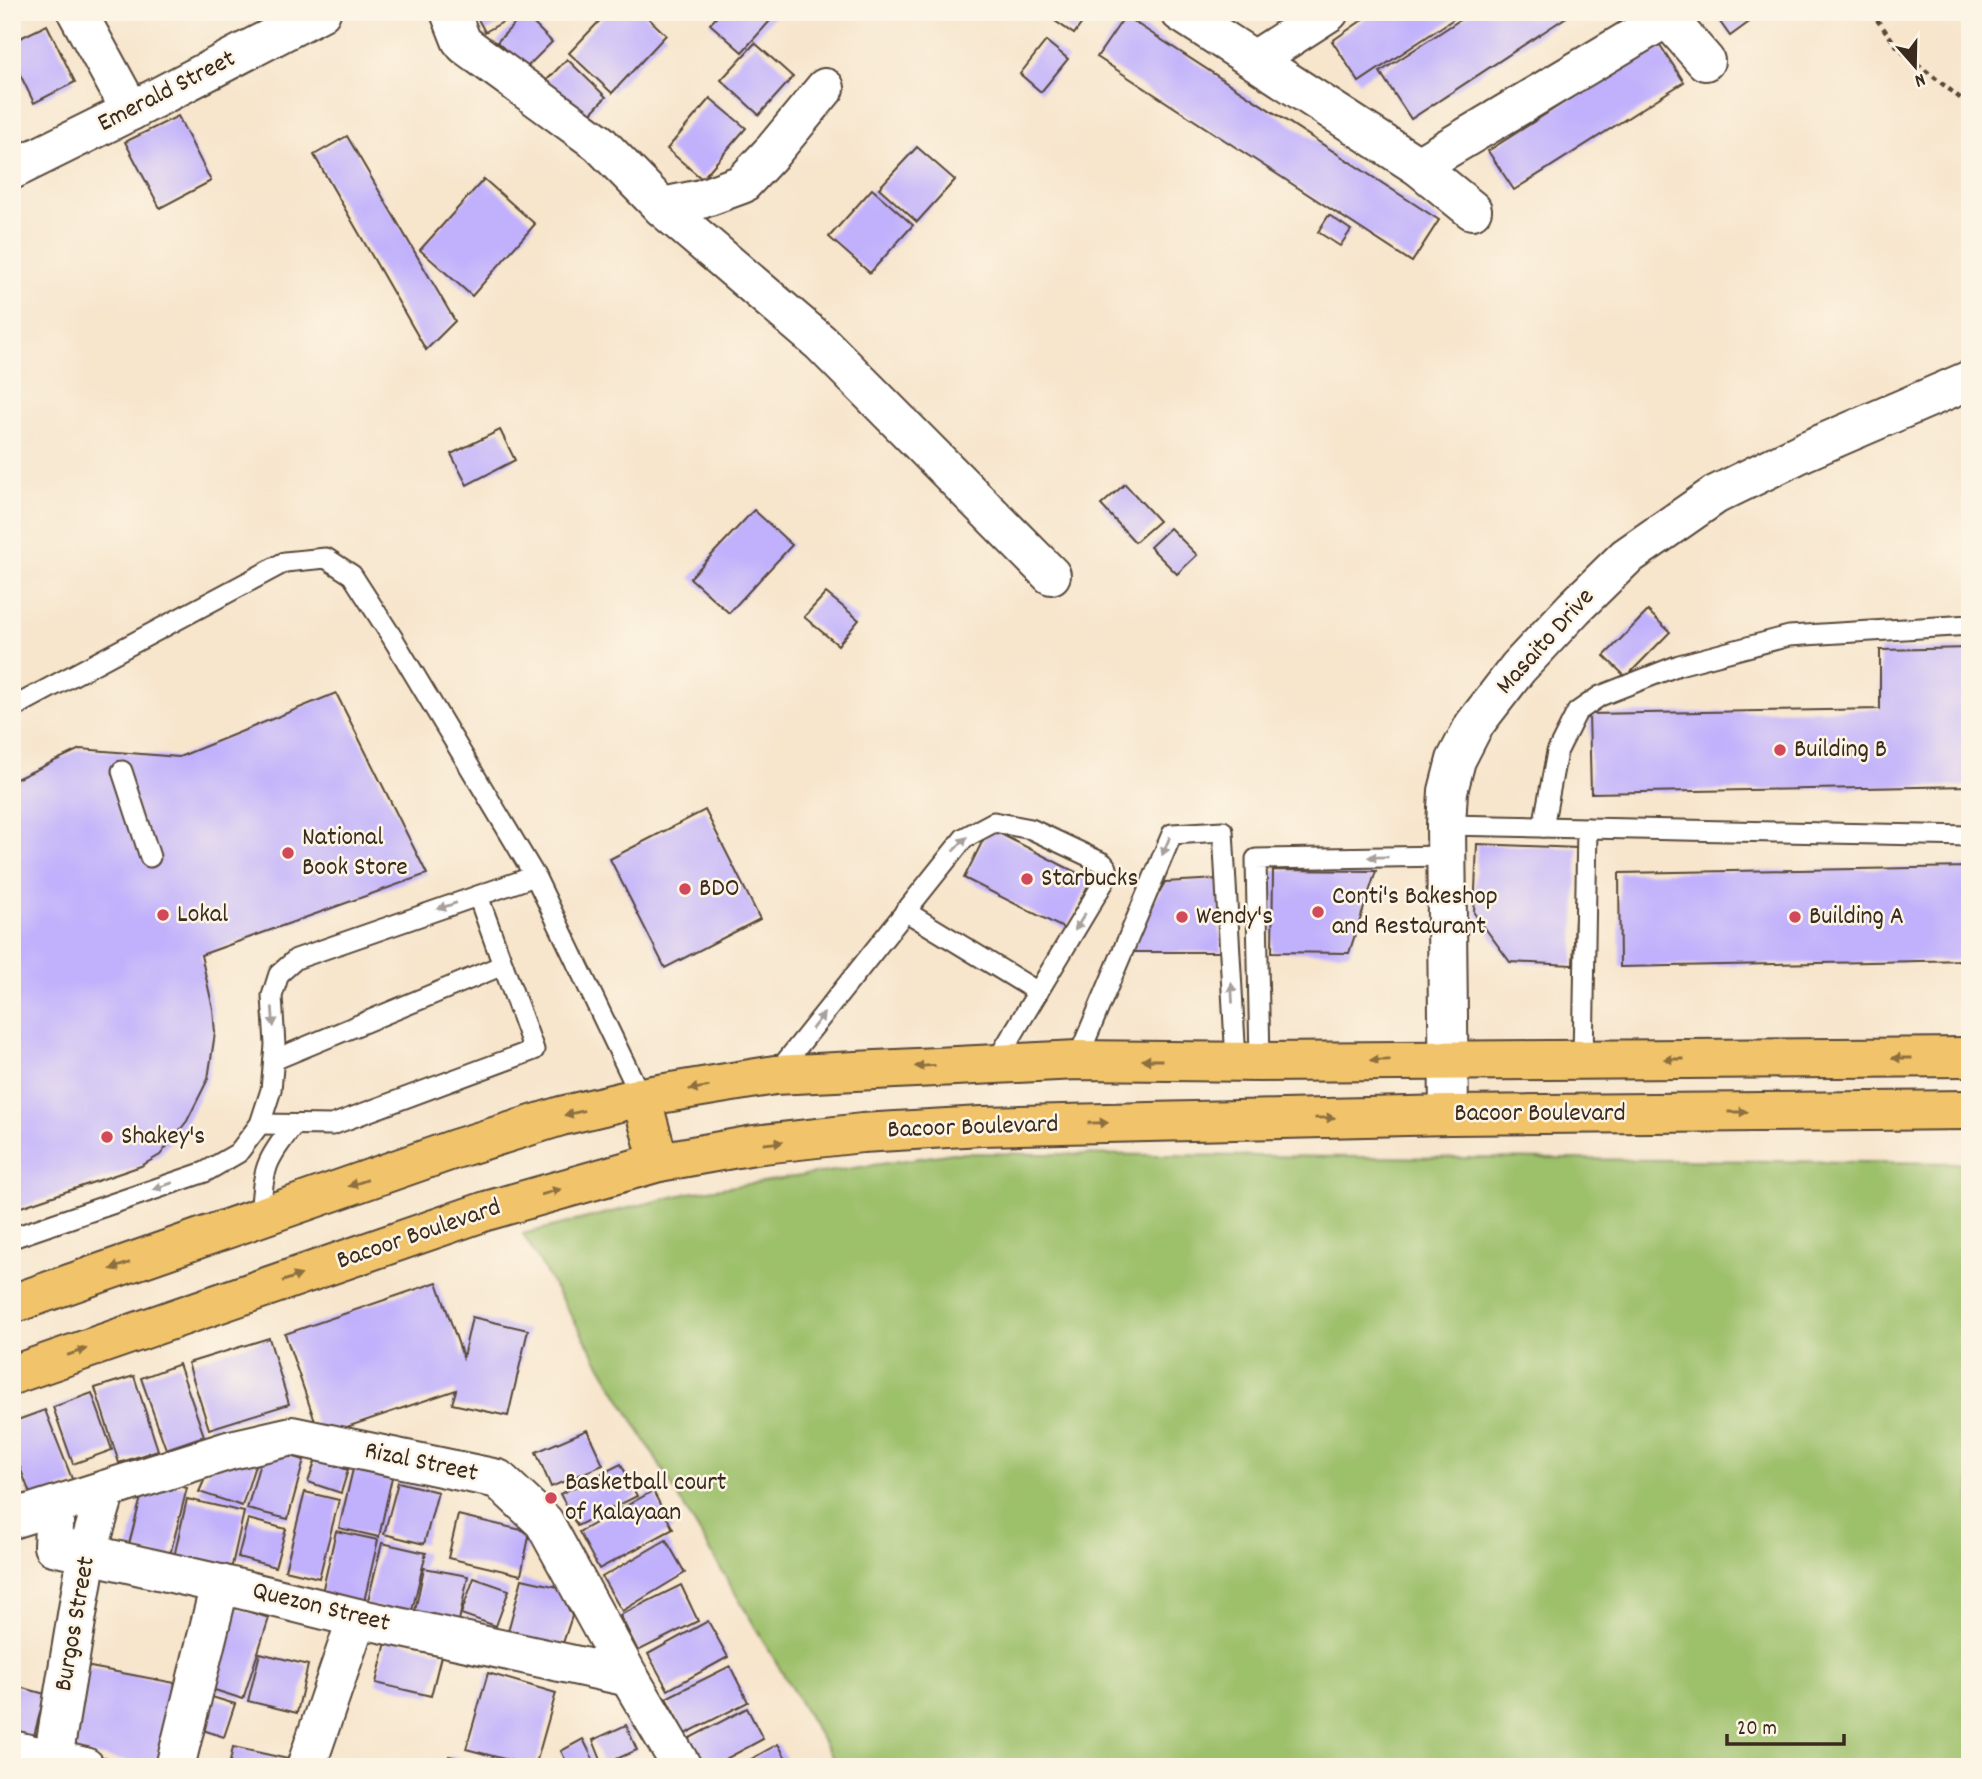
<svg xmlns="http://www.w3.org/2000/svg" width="1982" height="1779" viewBox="0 0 1982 1779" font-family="Dekko,sans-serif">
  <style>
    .green { fill: #9dc06a; stroke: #6c7544; stroke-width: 2 }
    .building { fill: #c1b1fc }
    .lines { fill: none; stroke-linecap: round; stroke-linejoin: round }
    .service-casing { stroke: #574638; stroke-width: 23 }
    .minor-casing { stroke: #574638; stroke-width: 42 }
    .tertiary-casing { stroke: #574638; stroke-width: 42 }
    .primary-casing { stroke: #574638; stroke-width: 42 }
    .path { stroke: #574638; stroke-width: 4.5; stroke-dasharray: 5 5; stroke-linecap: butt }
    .service { stroke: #fff; stroke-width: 19 }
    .minor { stroke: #fff; stroke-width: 38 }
    .tertiary { stroke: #fff; stroke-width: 38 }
    .primary { stroke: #f1c36a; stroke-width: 38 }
    .oneway { fill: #a79f9a }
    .oneway2 { fill: #8d6f40 }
    .poi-dot { fill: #d1495b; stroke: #fcf5e5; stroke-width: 2.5 }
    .labels { text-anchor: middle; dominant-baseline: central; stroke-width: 5; stroke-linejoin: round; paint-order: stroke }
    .street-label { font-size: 26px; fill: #3b2a1e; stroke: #fcf5e5 }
    .poi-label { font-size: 26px; fill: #3b2a1e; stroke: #fcf5e5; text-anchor: start }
  </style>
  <rect width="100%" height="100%" fill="#fcf5e5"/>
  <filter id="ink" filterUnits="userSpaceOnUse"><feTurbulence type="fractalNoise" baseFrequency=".0143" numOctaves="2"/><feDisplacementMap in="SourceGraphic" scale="14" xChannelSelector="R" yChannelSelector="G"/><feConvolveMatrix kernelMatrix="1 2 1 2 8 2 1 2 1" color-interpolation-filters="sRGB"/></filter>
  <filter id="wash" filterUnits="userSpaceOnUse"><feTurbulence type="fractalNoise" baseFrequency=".00686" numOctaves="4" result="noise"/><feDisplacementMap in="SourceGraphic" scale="28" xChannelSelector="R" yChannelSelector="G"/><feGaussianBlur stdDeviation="1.57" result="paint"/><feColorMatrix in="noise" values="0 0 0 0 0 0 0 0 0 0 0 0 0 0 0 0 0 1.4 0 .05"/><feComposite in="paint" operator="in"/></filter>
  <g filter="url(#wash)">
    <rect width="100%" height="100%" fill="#f7e5cc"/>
    <polygon class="green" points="953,1153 1970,1163 1970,1767 838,1767 523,1234 689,1193"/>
    <g id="blocks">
      <g class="building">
        <polygon points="474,12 521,12 485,32"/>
        <polygon points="608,12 642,12 666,35 612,93 569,53"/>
        <polygon points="721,12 778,12 742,52 710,24"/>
        <polygon points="1042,12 1090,12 1074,34"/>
        <polygon points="1374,12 1464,12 1359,82 1332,41"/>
        <polygon points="1472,12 1574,12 1411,119 1380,72"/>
        <polygon points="1713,12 1763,12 1730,36"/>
        <polygon points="524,14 552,42 525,69 497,42"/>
        <polygon points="1125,16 1439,220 1412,262 1097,57"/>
        <polygon points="47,25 75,82 34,103 12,58 12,42"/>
        <polygon points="1046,41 1068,59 1041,92 1020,74"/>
        <polygon points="1658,42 1684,82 1514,190 1488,151"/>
        <polygon points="755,43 793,77 759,115 721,80"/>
        <polygon points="567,59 606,97 585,119 546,81"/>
        <polygon points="12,76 19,91 12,94"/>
        <polygon points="710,98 746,128 702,179 667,149"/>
        <polygon points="178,116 211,181 160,208 125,142"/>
        <polygon points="347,136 455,321 426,350 314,155"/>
        <polygon points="917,147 955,180 917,222 879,188"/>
        <polygon points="484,179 535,224 472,296 420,250"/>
        <polygon points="872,189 913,225 870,273 829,237"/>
        <polygon points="1329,215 1351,230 1340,246 1318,232"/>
        <polygon points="500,430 515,460 467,485 451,454"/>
        <polygon points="1125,484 1159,521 1135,542 1101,505"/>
        <polygon points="754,510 792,545 729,613 690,578"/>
        <polygon points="1170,528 1197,555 1177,574 1150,547"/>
        <polygon points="826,593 859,620 838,645 804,617"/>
        <polygon points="1648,611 1670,632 1626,677 1604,656"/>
        <polygon points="1970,648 1970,786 1591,793 1589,714 1880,709 1880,650"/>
        <polygon points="336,693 427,874 201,955 213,1009 215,1033 208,1079 187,1121 160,1155 141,1166 12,1210 12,781 80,749 179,757"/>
        <polygon points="705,810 760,919 665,968 610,859"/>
        <polygon points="989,828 1091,880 1065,929 964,878"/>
        <polygon points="1477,844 1578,848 1573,965 1510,962 1474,913"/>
        <polygon points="1970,867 1970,960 1620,967 1619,873"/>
        <polygon points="1273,870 1376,871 1349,953 1272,952"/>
        <polygon points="1218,879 1221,952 1125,952 1165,882"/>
        <polygon points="437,1282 463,1357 472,1317 528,1330 508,1416 452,1404 456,1390 320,1436 285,1334"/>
        <polygon points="269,1338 289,1404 209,1429 188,1363"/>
        <polygon points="179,1364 204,1436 166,1449 141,1378"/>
        <polygon points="134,1376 158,1450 119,1463 95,1388"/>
        <polygon points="92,1393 112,1450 73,1464 53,1407"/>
        <polygon points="45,1410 74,1484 32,1499 12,1446 12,1422"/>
        <polygon points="587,1430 603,1465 551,1487 536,1452"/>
        <polygon points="264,1448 304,1460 288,1519 247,1509"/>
        <polygon points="257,1459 242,1506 199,1492 210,1467"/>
        <polygon points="316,1459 348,1470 341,1493 308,1482"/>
        <polygon points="621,1464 637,1496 577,1526 560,1494"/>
        <polygon points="12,1466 19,1486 12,1488"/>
        <polygon points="353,1469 392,1477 379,1537 339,1528"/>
        <polygon points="146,1478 187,1488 169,1559 128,1548"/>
        <polygon points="398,1482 438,1492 424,1544 384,1534"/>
        <polygon points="653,1491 673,1529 599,1569 579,1532"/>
        <polygon points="305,1492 339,1500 319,1578 285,1570"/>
        <polygon points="187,1499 244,1512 231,1570 174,1557"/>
        <polygon points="458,1515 530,1532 521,1575 448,1558"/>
        <polygon points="248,1519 286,1529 275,1567 238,1557"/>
        <polygon points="336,1531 378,1540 363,1606 321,1597"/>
        <polygon points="666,1540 685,1573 622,1611 602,1577"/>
        <polygon points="382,1543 426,1553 411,1615 367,1605"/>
        <polygon points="424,1568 468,1576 457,1631 413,1621"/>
        <polygon points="474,1578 509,1590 496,1626 461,1614"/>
        <polygon points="522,1579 558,1587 572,1616 561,1649 507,1635"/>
        <polygon points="681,1585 698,1621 638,1651 620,1615"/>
        <polygon points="225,1604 269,1618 243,1699 199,1685"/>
        <polygon points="708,1621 728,1657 668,1690 648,1654"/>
        <polygon points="387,1638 442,1652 431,1696 376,1683"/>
        <polygon points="260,1653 308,1665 297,1713 248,1701"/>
        <polygon points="80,1665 175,1683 159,1767 64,1750"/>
        <polygon points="730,1666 748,1702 685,1734 666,1698"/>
        <polygon points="488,1673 556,1693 535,1767 466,1749"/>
        <polygon points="12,1685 45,1694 31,1747 12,1742"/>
        <polygon points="202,1694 235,1704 224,1737 191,1726"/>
        <polygon points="747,1708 763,1739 711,1767 700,1767 686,1740"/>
        <polygon points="626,1725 637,1750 603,1765 593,1740"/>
        <polygon points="583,1739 597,1767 569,1767 561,1751"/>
        <polygon points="778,1744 791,1767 737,1767"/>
        <polygon points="233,1747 288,1759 286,1767 229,1767"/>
        <polygon points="449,1756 494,1766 494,1767 447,1767"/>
      </g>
    </g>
  </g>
  <g filter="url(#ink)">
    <use href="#blocks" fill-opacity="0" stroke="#574638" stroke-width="2"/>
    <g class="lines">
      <g class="service-casing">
        <g id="service">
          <polyline points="12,708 285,562 326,558 352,575 392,637 535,876 641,1097"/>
          <polyline points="122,771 150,857"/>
          <polyline points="1446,825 1970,836"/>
          <polyline points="1543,827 1557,752 1577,712 1600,696 1679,665 1789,636 1970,625"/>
          <polyline points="478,896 503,965"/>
          <polyline points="905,911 1038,992"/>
          <polyline points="1077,1060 1172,834 1223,831 1236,1061"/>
          <polyline points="1583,1060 1587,828"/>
          <polyline points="1260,1062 1256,859 1446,856"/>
          <polyline points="776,1074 964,838 994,822 1031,829 1103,863 1107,868 1108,875 996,1062"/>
          <polyline points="260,1124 332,1125 534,1050 503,965 274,1060"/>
          <path d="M260 1217C264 1169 263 1163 294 1125"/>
          <polyline points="12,1238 205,1172 238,1153 260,1124 271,1090 275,1045 272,996 279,974 296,959 535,876"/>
        </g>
      </g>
      <g class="minor-casing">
        <g id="minor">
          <polyline points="77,12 131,111"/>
          <polyline points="450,12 461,40 465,45 599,143 662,207 701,199 742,184 773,151 825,88"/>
          <polyline points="1180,12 1418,166 1472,210"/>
          <polyline points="1662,12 1705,61"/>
          <polyline points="1256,59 1329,12"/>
          <polyline points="1418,166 1666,18"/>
          <polyline points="12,170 131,111 321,12"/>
          <polyline points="662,207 821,343 1051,575"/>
          <polyline points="55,1506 53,1546 220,1584 357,1618 629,1677"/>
          <polyline points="12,1519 231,1450 292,1436 498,1479 544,1522 629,1677 682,1767"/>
          <polyline points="12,1750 85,1767"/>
          <polyline points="53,1759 87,1555 106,1490"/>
          <polyline points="175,1767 220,1584"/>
          <polyline points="306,1767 357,1618"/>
        </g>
      </g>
      <g class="tertiary-casing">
        <polyline id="tertiary" points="1449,1115 1446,825 1448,791 1456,760 1474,725 1518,668 1574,608 1626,557 1715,495 1805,451 1970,380"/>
      </g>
      <g class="primary-casing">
        <g id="primary">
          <polyline points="641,1097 659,1162"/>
          <polyline points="12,1304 455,1149 561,1116 641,1097 775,1075 1077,1060 1260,1062 1970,1057"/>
          <polyline points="12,1375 486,1211 659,1162 754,1145 862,1133 981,1126 1449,1115 1970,1110"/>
        </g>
      </g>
      <polyline class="path" points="1871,12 1900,50 1970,106"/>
      <use href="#service" class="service"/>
      <use href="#minor" class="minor"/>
      <use href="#tertiary" class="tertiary"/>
      <use href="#primary" class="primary"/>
    </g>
    <defs><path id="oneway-solid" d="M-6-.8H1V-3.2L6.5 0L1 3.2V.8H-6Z" transform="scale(1.75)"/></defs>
    <g class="oneway">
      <use href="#oneway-solid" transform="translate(960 844) rotate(-45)"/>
      <use href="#oneway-solid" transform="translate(1166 846) rotate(113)"/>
      <use href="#oneway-solid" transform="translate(1378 857) rotate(179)"/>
      <use href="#oneway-solid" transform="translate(447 906) rotate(161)"/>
      <use href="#oneway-solid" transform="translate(1080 922) rotate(121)"/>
      <use href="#oneway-solid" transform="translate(1232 993) rotate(-93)"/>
      <use href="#oneway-solid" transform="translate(273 1017) rotate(86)"/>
      <use href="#oneway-solid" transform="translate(818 1021) rotate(-52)"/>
      <use href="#oneway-solid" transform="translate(163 1186) rotate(161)"/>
    </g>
    <g class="oneway2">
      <use href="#oneway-solid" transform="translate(1902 1058) rotate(180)"/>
      <use href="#oneway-solid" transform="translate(1674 1059) rotate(180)"/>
      <use href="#oneway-solid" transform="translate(1152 1060) rotate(-180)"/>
      <use href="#oneway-solid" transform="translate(1380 1060) rotate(179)"/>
      <use href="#oneway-solid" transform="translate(925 1066) rotate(177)"/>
      <use href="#oneway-solid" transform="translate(699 1088) rotate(171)"/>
      <use href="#oneway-solid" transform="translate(1738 1112)"/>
      <use href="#oneway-solid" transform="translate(574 1113) rotate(167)"/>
      <use href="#oneway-solid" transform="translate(1325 1118) rotate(-1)"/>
      <use href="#oneway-solid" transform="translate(1098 1123) rotate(-1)"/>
      <use href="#oneway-solid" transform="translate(773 1143) rotate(-6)"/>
      <use href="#oneway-solid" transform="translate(358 1183) rotate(161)"/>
      <use href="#oneway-solid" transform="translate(551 1192) rotate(-16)"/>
      <use href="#oneway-solid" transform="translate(120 1266) rotate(161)"/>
      <use href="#oneway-solid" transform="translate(292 1278) rotate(-19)"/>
      <use href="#oneway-solid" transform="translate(77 1352) rotate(-19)"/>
    </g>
  </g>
  <g class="poi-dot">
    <circle cx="1780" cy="750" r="7"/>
    <circle cx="288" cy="853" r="7"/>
    <circle cx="1027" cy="879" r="7"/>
    <circle cx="685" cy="889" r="7"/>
    <circle cx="1318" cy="912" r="7"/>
    <circle cx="163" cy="915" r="7"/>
    <circle cx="1182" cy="917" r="7"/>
    <circle cx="1795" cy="917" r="7"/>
    <circle cx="107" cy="1137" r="7"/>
    <circle cx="551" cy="1498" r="7"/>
  </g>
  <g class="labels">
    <g class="street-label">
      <text transform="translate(167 92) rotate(-27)">Emerald Street</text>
      <text transform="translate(1546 642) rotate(-48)">Masaito Drive</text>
      <text x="1540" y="1114">Bacoor Boulevard</text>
      <text transform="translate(973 1128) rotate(-2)">Bacoor Boulevard</text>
      <text transform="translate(419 1235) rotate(-19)">Bacoor Boulevard</text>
      <text transform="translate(421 1463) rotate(12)">Rizal Street</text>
      <text transform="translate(321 1608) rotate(14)">Quezon Street</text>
      <text transform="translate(76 1624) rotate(-80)">Burgos Street</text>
    </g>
    <g class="poi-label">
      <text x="1794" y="750">Building B</text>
      <text x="302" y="838">National<tspan x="302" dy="30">Book Store</tspan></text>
      <text x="1041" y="879">Starbucks</text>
      <text x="699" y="889">BDO</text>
      <text x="1332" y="897">Conti's Bakeshop<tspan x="1332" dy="30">and Restaurant</tspan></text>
      <text x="177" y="915">Lokal</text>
      <text x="1196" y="917">Wendy's</text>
      <text x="1809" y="917">Building A</text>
      <text x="121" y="1137">Shakey's</text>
      <text x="565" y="1483">Basketball court<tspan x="565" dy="30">of Kalayaan</tspan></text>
    </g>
  </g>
  <rect width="1982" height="1779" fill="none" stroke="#fcf5e5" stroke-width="42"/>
  <g transform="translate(1915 66) rotate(160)" stroke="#fcf5e5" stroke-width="5" paint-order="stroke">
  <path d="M0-5L12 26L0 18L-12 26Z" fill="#3b2a1e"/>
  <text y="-10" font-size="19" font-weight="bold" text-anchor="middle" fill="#3b2a1e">N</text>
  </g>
  <path d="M1727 1734v10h117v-10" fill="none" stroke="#3b2a1e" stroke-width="3.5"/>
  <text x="1737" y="1734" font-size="21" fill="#3b2a1e" stroke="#fcf5e5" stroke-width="5" paint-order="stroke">20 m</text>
</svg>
